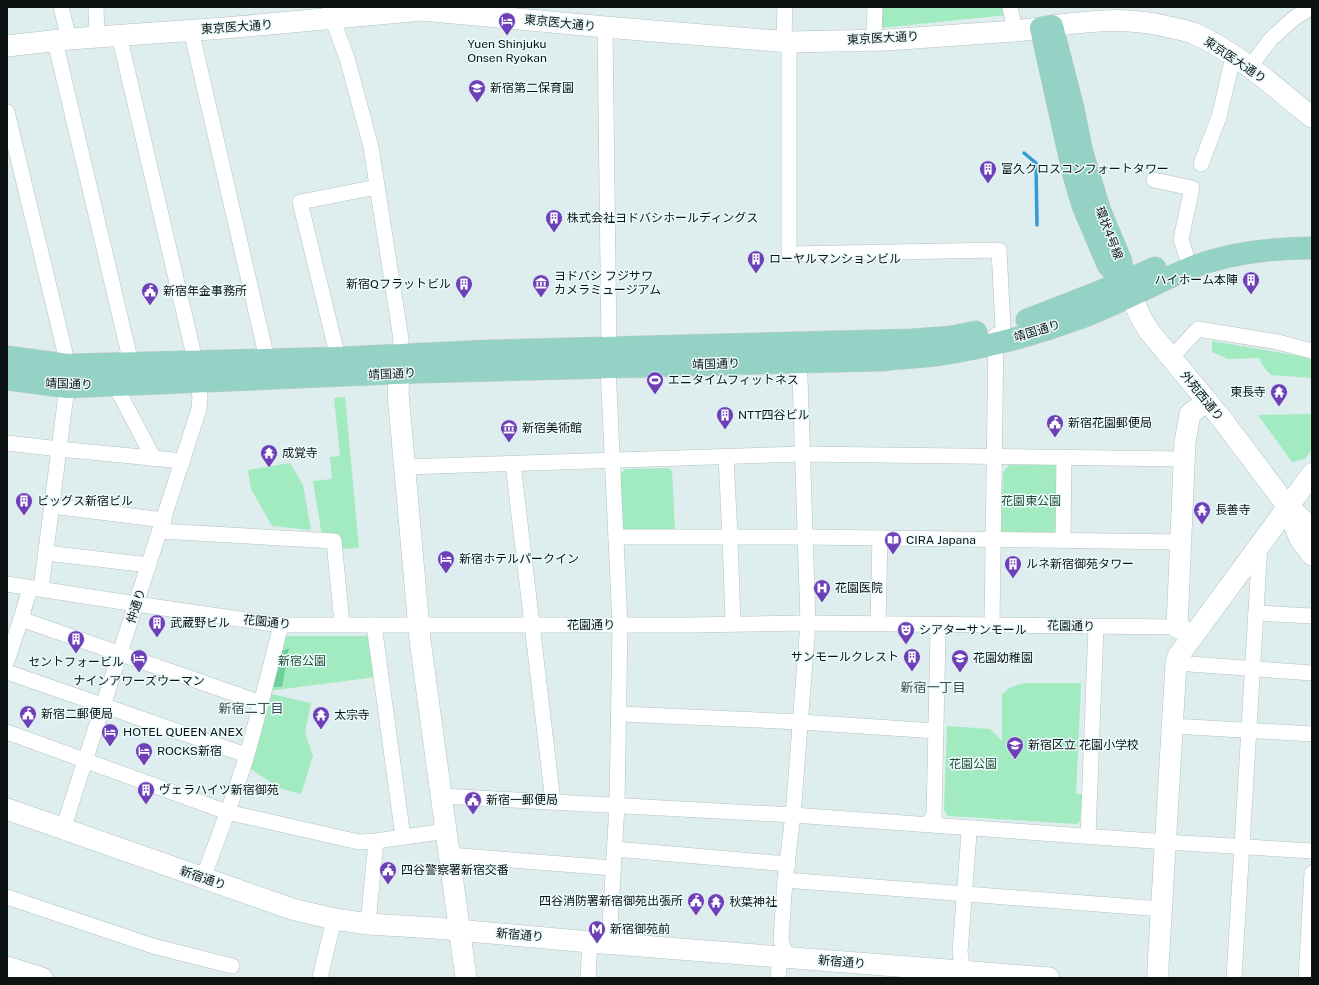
<svg xmlns="http://www.w3.org/2000/svg" width="1319" height="985" viewBox="0 0 1319 985" font-family="'Public Sans','Noto Sans JP',sans-serif">
  <style>
    .green { fill: #a2ebc0 }
    .forest { fill: #6dd09a }
    .lines { fill: none; stroke-linecap: round; stroke-linejoin: round }
    .stream { stroke: #359bd3; stroke-width: 3.5 }
    .street-casing { stroke: #b3c2c2; stroke-width: 16 }
    .secondary-casing { stroke: #b3c2c2; stroke-width: 22 }
    .primary-casing { stroke: #cacbcb; stroke-width: 23 }
    .street { stroke: #fff; stroke-width: 15 }
    .secondary { stroke: #fff; stroke-width: 21 }
    .primary { stroke: #93d2c5; stroke-width: 22 }
    .labels { text-anchor: middle; dominant-baseline: central; stroke-width: 3; stroke-linejoin: round; paint-order: stroke }
    .street-label { font-size: 12px; fill: #0d1313; stroke: #ebfbfb }
    .poi-label { font-size: 12px; fill: #0d1313; stroke: #ebfbfb; text-anchor: start }
    .park-label { font-size: 12px; fill: #234c36; stroke: #ebfbfb }
    .neighbourhood-label { font-size: 13px; fill: #404d4d; stroke: #ebfbfb }
  </style>
  <rect width="100%" height="100%" fill="#deeded"/>
  <g class="green">
    <polygon points="881,7 1005,7 1007,15 880,28"/>
    <polygon points="1212,341 1299,356 1312,360 1312,378 1271,375 1262,365 1260,358 1228,359 1212,352"/>
    <polygon points="345,397 359,548 339,549 322,536 313,481 332,479 330,457 340,456 334,398"/>
    <polygon points="1312,414 1312,449 1305,459 1292,462 1258,415"/>
    <polygon points="290,463 303,485 311,530 272,526 251,489 248,470"/>
    <polygon points="1009,465 1055,465 1060,468 1059,532 1053,536 1006,536 1001,530 1003,472"/>
    <polygon points="668,468 672,471 675,530 626,534 620,527 619,475 625,469"/>
    <polygon points="282,636 366,636 371,639 376,677 268,691"/>
    <polygon points="1024,683 1081,683 1076,794 1082,794 1080,821 1077,824 948,816 944,810 947,726 990,729 1002,741 1002,694 1009,688"/>
    <polygon points="267,693 311,703 305,733 313,756 301,794 279,788 248,767"/>
  </g>
  <polygon class="forest" points="289,648 282,687 272,687 280,652"/>
  <g class="lines">
    <polyline class="stream" points="1024,153 1036,163 1037,225"/>
    <g class="street-casing">
      <g id="street">
        <polyline points="61,7 69,39"/>
        <polyline points="96,7 97,37"/>
        <polyline points="330,7 332,18 347,58 371,147 401,339 400,355"/>
        <polyline points="785,7 784,36 789,42 789,254 999,250 1003,327"/>
        <polyline points="1010,7 1015,31"/>
        <polyline points="605,27 609,348"/>
        <polyline points="191,30 267,359"/>
        <polyline points="119,35 192,347 194,361"/>
        <polyline points="874,39 875,7"/>
        <polyline points="55,41 131,363"/>
        <polyline points="1249,68 1271,39 1293,19 1311,7"/>
        <polyline points="7,112 68,365"/>
        <polyline points="1201,164 1219,117 1233,57"/>
        <polyline points="1154,180 1192,188 1181,239 1186,255"/>
        <polyline points="338,358 300,202 377,187"/>
        <polyline points="1171,358 1198,329 1278,342 1312,351"/>
        <polyline points="608,367 620,625 617,805 609,943"/>
        <polyline points="115,385 154,459"/>
        <polyline points="7,443 59,449 183,461"/>
        <polyline points="726,457 730,537 733,624"/>
        <polyline points="513,464 553,802"/>
        <polyline points="405,467 802,454 1184,459"/>
        <polyline points="52,506 164,520"/>
        <polyline points="160,531 334,541 342,624"/>
        <polyline points="616,537 805,537 1181,542"/>
        <polyline points="1063,540 1064,457"/>
        <polyline points="46,553 149,565"/>
        <polyline points="7,584 136,604 281,625 692,625 808,623 1177,627"/>
        <polyline points="41,589 67,387"/>
        <polyline points="1256,613 1312,616"/>
        <polyline points="21,619 261,703"/>
        <polyline points="878,623 880,538"/>
        <polyline points="992,624 996,335"/>
        <polyline points="374,625 403,837"/>
        <polyline points="7,661 21,619 30,588"/>
        <polyline points="1176,663 1312,673"/>
        <polyline points="7,672 246,755"/>
        <polyline points="620,714 801,722 936,731"/>
        <polyline points="1173,726 1312,734"/>
        <polyline points="7,732 227,812 359,842 376,841 446,831"/>
        <polyline points="441,796 793,815 1166,842 1312,851"/>
        <polyline points="927,824 934,816 938,634 933,625"/>
        <polyline points="63,829 199,409 200,397 197,382"/>
        <polyline points="1088,836 1096,626"/>
        <polyline points="615,849 788,864"/>
        <polyline points="449,855 613,868"/>
        <path d="M203 878C218 838 234 797 247 755 259 712 270 668 281 625"/>
        <polyline points="785,880 1162,909"/>
        <polyline points="7,897 153,946 232,966"/>
        <polyline points="368,924 376,841"/>
        <path d="M794 958C785 955 782 947 781 938L785 880 793 815 808 623 800 377 794 361"/>
        <polyline points="320,978 334,919"/>
        <polyline points="588,978 590,942"/>
        <polyline points="778,978 780,957"/>
        <polyline points="963,978 963,971 960,952 969,833 974,828"/>
        <polyline points="1234,978 1260,544"/>
        <polyline points="1306,978 1312,873"/>
      </g>
    </g>
    <g class="secondary-casing">
      <g id="secondary">
        <path d="M1052 26C1094 20 1131 17 1173 28 1179 29 1187 31 1193 33 1237 52 1274 87 1312 117"/>
        <polyline points="7,46 69,39 225,28 422,10 605,27 789,42 886,40 1015,31 1041,28"/>
        <polyline points="1124,281 1142,320 1149,331 1221,418 1288,507 1312,528"/>
        <polyline points="399,373 398,393 420,640 466,978"/>
        <polyline points="1289,511 1300,539 1312,555"/>
        <polyline points="1193,636 1177,627 1185,442 1190,414 1207,401"/>
        <polyline points="7,809 292,909 334,919 368,924 435,928 590,942 1049,978"/>
        <polyline points="7,967 42,978"/>
        <polyline points="1158,978 1158,967 1176,663 1178,656 1193,636 1312,474"/>
      </g>
    </g>
    <g class="primary-casing">
      <g id="primary">
        <polygon points="1052,26 1073,108 1082,152 1100,211 1121,261 1124,281 1108,265 1083,206 1074,176 1041,28"/>
        <polyline points="1027,320 1094,294 1155,268"/>
        <polyline points="7,357 68,365 338,358 487,351 911,340 951,337 976,332"/>
        <path d="M7 379 67 387 420 372 882 360C900 358 918 357 936 355 985 348 1034 335 1080 318 1118 304 1153 284 1190 268 1229 253 1271 248 1312 248"/>
      </g>
    </g>
    <use href="#street" class="street"/>
    <use href="#secondary" class="secondary"/>
    <use href="#primary" class="primary"/>
  </g>
  <defs>
    <g id="hotel-pin" transform="scale(0.9)"><path d="M0 17L-7.5 6A9.5 9.5 0 1 1 7.5 6Z" fill="#6e40b8" stroke="#ebfbfb"/><path d="M-6-4.5h1.5V1H6V5H4.5V3h-9V5H-6ZM-4 0a1.8 1.8 0 1 1 3.6 0ZM.5 0V-2.5h3Q6-2.5 6 0Z" fill="#fff"/></g>
    <g id="school-pin" transform="scale(0.9)"><path d="M0 17L-7.5 6A9.5 9.5 0 1 1 7.5 6Z" fill="#6e40b8" stroke="#ebfbfb"/><path d="M0-5L7-2L0 1L-7-2ZM-4 1L0 2.5L4 1V4Q0 6-4 4Z" fill="#fff"/></g>
    <g id="building-pin" transform="scale(0.9)"><path d="M0 17L-7.5 6A9.5 9.5 0 1 1 7.5 6Z" fill="#6e40b8" stroke="#ebfbfb"/><path d="M-4-6H4V6H1V3H-1V6H-4ZM-2.5-4.3h1.7v1.8h-1.7ZM.8-4.3h1.7v1.8H.8ZM-2.5-1h1.7V.8h-1.7ZM.8-1h1.7V.8H.8Z" fill="#fff"/></g>
    <g id="museum-pin" transform="scale(0.9)"><path d="M0 17L-7.5 6A9.5 9.5 0 1 1 7.5 6Z" fill="#6e40b8" stroke="#ebfbfb"/><path d="M0-6L6-3V-2H-6V-3ZM-5-1h2V3h-2ZM-1-1h2V3h-2ZM3-1h2V3H3ZM-6 4H6V6H-6Z" fill="#fff"/></g>
    <g id="civic-pin" transform="scale(0.9)"><path d="M0 17L-7.5 6A9.5 9.5 0 1 1 7.5 6Z" fill="#6e40b8" stroke="#ebfbfb"/><path d="M-.6-6.5H3V-4.5H.6V-3L4-1V1h2V6H-6V1h2V-1L-.6-3ZM-1.2 2.5V6h2.4V2.5Z" fill="#fff"/></g>
    <g id="stadium-pin" transform="scale(0.9)"><path d="M0 17L-7.5 6A9.5 9.5 0 1 1 7.5 6Z" fill="#6e40b8" stroke="#ebfbfb"/><path d="M0-5a6.5 5 0 1 0 0 10a6.5 5 0 1 0 0-10ZM-3.5-1.8h7v3.6h-7Z" fill="#fff"/></g>
    <g id="temple-pin" transform="scale(0.9)"><path d="M0 17L-7.5 6A9.5 9.5 0 1 1 7.5 6Z" fill="#6e40b8" stroke="#ebfbfb"/><path d="M0-6L5-2H3V0L6.5 2.5H4V6H1.5V3h-3V6H-4V2.5H-6.5L-3 0V-2H-5Z" fill="#fff"/></g>
    <g id="library-pin" transform="scale(0.9)"><path d="M0 17L-7.5 6A9.5 9.5 0 1 1 7.5 6Z" fill="#6e40b8" stroke="#ebfbfb"/><path d="M-6-4Q-3-5.5-.7-3.5V5Q-3 3-6 4ZM6-4Q3-5.5 .7-3.5V5Q3 3 6 4Z" fill="#fff"/></g>
    <g id="hospital-pin" transform="scale(0.9)"><path d="M0 17L-7.5 6A9.5 9.5 0 1 1 7.5 6Z" fill="#6e40b8" stroke="#ebfbfb"/><path d="M-5-5h3v3.5h4V-5h3V5h-3V1.5h-4V5h-3Z" fill="#fff"/></g>
    <g id="theatre-pin" transform="scale(0.9)"><path d="M0 17L-7.5 6A9.5 9.5 0 1 1 7.5 6Z" fill="#6e40b8" stroke="#ebfbfb"/><path d="M-5-5.5Q0-4 5-5.5V0Q5 5 0 6Q-5 5-5 0ZM-3.3-2.5H-1v1.5H-3.3ZM1-2.5H3.3v1.5H1ZM-2.8 1Q0 5.5 2.8 1Z" fill="#fff"/></g>
    <g id="metro-pin" transform="scale(0.9)"><path d="M0 17L-7.5 6A9.5 9.5 0 1 1 7.5 6Z" fill="#6e40b8" stroke="#ebfbfb"/><path d="M-5.5 5V-5H-3L0 0L3-5H5.5V5H3V-.5L0 4L-3-.5V5Z" fill="#fff"/></g>
  </defs>
  <g fill-rule="evenodd">
    <use href="#hotel-pin" x="507" y="21"/>
    <use href="#school-pin" x="477" y="88"/>
    <use href="#building-pin" x="988" y="169"/>
    <use href="#building-pin" x="554" y="218"/>
    <use href="#building-pin" x="756" y="259"/>
    <use href="#building-pin" x="1251" y="280"/>
    <use href="#museum-pin" x="541" y="283"/>
    <use href="#building-pin" x="464" y="284"/>
    <use href="#civic-pin" x="150" y="291"/>
    <use href="#stadium-pin" x="655" y="380"/>
    <use href="#temple-pin" x="1279" y="392"/>
    <use href="#building-pin" x="725" y="415"/>
    <use href="#civic-pin" x="1055" y="423"/>
    <use href="#museum-pin" x="509" y="428"/>
    <use href="#temple-pin" x="269" y="453"/>
    <use href="#building-pin" x="24" y="501"/>
    <use href="#temple-pin" x="1202" y="510"/>
    <use href="#library-pin" x="893" y="540"/>
    <use href="#hotel-pin" x="446" y="559"/>
    <use href="#building-pin" x="1013" y="564"/>
    <use href="#hospital-pin" x="822" y="588"/>
    <use href="#building-pin" x="157" y="623"/>
    <use href="#theatre-pin" x="906" y="630"/>
    <use href="#building-pin" x="76" y="639"/>
    <use href="#building-pin" x="912" y="657"/>
    <use href="#hotel-pin" x="139" y="658"/>
    <use href="#school-pin" x="960" y="658"/>
    <use href="#civic-pin" x="28" y="714"/>
    <use href="#temple-pin" x="321" y="715"/>
    <use href="#hotel-pin" x="110" y="732"/>
    <use href="#school-pin" x="1015" y="745"/>
    <use href="#hotel-pin" x="144" y="751"/>
    <use href="#building-pin" x="146" y="790"/>
    <use href="#civic-pin" x="473" y="800"/>
    <use href="#civic-pin" x="388" y="870"/>
    <use href="#civic-pin" x="696" y="901"/>
    <use href="#temple-pin" x="716" y="902"/>
    <use href="#metro-pin" x="597" y="929"/>
  </g>
  <g class="labels">
    <g class="street-label">
      <text transform="translate(560 23) rotate(6)">東京医大通り</text>
      <text transform="translate(237 27) rotate(-4)">東京医大通り</text>
      <text transform="translate(883 38) rotate(-3)">東京医大通り</text>
      <text transform="translate(1235 60) rotate(34)">東京医大通り</text>
      <text transform="translate(1109 233) rotate(69)">環状4号線</text>
      <text transform="translate(1037 331) rotate(-17)">靖国通り</text>
      <text transform="translate(716 364) rotate(-2)">靖国通り</text>
      <text transform="translate(392 374) rotate(-3)">靖国通り</text>
      <text transform="translate(69 384) rotate(2)">靖国通り</text>
      <text transform="translate(1202 396) rotate(51)">外苑西通り</text>
      <text transform="translate(136 606) rotate(-72)">仲通り</text>
      <text transform="translate(267 622) rotate(6)">花園通り</text>
      <text x="591" y="625">花園通り</text>
      <text transform="translate(1071 626) rotate(1)">花園通り</text>
      <text transform="translate(203 878) rotate(19)">新宿通り</text>
      <text transform="translate(520 935) rotate(5)">新宿通り</text>
      <text transform="translate(842 962) rotate(5)">新宿通り</text>
    </g>
    <g class="poi-label">
      <text x="507" y="44" text-anchor="middle">Yuen Shinjuku<tspan x="507" dy="14">Onsen Ryokan</tspan></text>
      <text x="490" y="88">新宿第二保育園</text>
      <text x="1001" y="169">富久クロスコンフォートタワー</text>
      <text x="567" y="218">株式会社ヨドバシホールディングス</text>
      <text x="769" y="259">ローヤルマンションビル</text>
      <text x="554" y="276">ヨドバシ フジサワ<tspan x="554" dy="14">カメラミュージアム</tspan></text>
      <text x="1238" y="280" text-anchor="end">ハイホーム本陣</text>
      <text x="451" y="284" text-anchor="end">新宿Qフラットビル</text>
      <text x="163" y="291">新宿年金事務所</text>
      <text x="668" y="380">エニタイムフィットネス</text>
      <text x="1266" y="392" text-anchor="end">東長寺</text>
      <text x="738" y="415">NTT四谷ビル</text>
      <text x="1068" y="423">新宿花園郵便局</text>
      <text x="522" y="428">新宿美術館</text>
      <text x="282" y="453">成覚寺</text>
      <text x="37" y="501">ビッグス新宿ビル</text>
      <text x="1215" y="510">長善寺</text>
      <text x="906" y="540">CIRA Japana</text>
      <text x="459" y="559">新宿ホテルパークイン</text>
      <text x="1026" y="564">ルネ新宿御苑タワー</text>
      <text x="835" y="588">花園医院</text>
      <text x="170" y="623">武蔵野ビル</text>
      <text x="919" y="630">シアターサンモール</text>
      <text x="899" y="657" text-anchor="end">サンモールクレスト</text>
      <text x="973" y="658">花園幼稚園</text>
      <text x="76" y="662" text-anchor="middle">セントフォービル</text>
      <text x="139" y="681" text-anchor="middle">ナインアワーズウーマン</text>
      <text x="41" y="714">新宿二郵便局</text>
      <text x="334" y="715">太宗寺</text>
      <text x="123" y="732">HOTEL QUEEN ANEX</text>
      <text x="1028" y="745">新宿区立 花園小学校</text>
      <text x="157" y="751">ROCKS新宿</text>
      <text x="159" y="790">ヴェラハイツ新宿御苑</text>
      <text x="486" y="800">新宿一郵便局</text>
      <text x="401" y="870">四谷警察署新宿交番</text>
      <text x="683" y="901" text-anchor="end">四谷消防署新宿御苑出張所</text>
      <text x="729" y="902">秋葉神社</text>
      <text x="610" y="929">新宿御苑前</text>
    </g>
    <g class="park-label">
      <text x="1031" y="501">花園東公園</text>
      <text x="302" y="661">新宿公園</text>
      <text x="973" y="764">花園公園</text>
    </g>
    <g class="neighbourhood-label">
      <text x="933" y="687">新宿一丁目</text>
      <text x="251" y="708">新宿二丁目</text>
    </g>
  </g>
  <rect width="1319" height="985" fill="none" stroke="#0d1313" stroke-width="16"/>
</svg>
